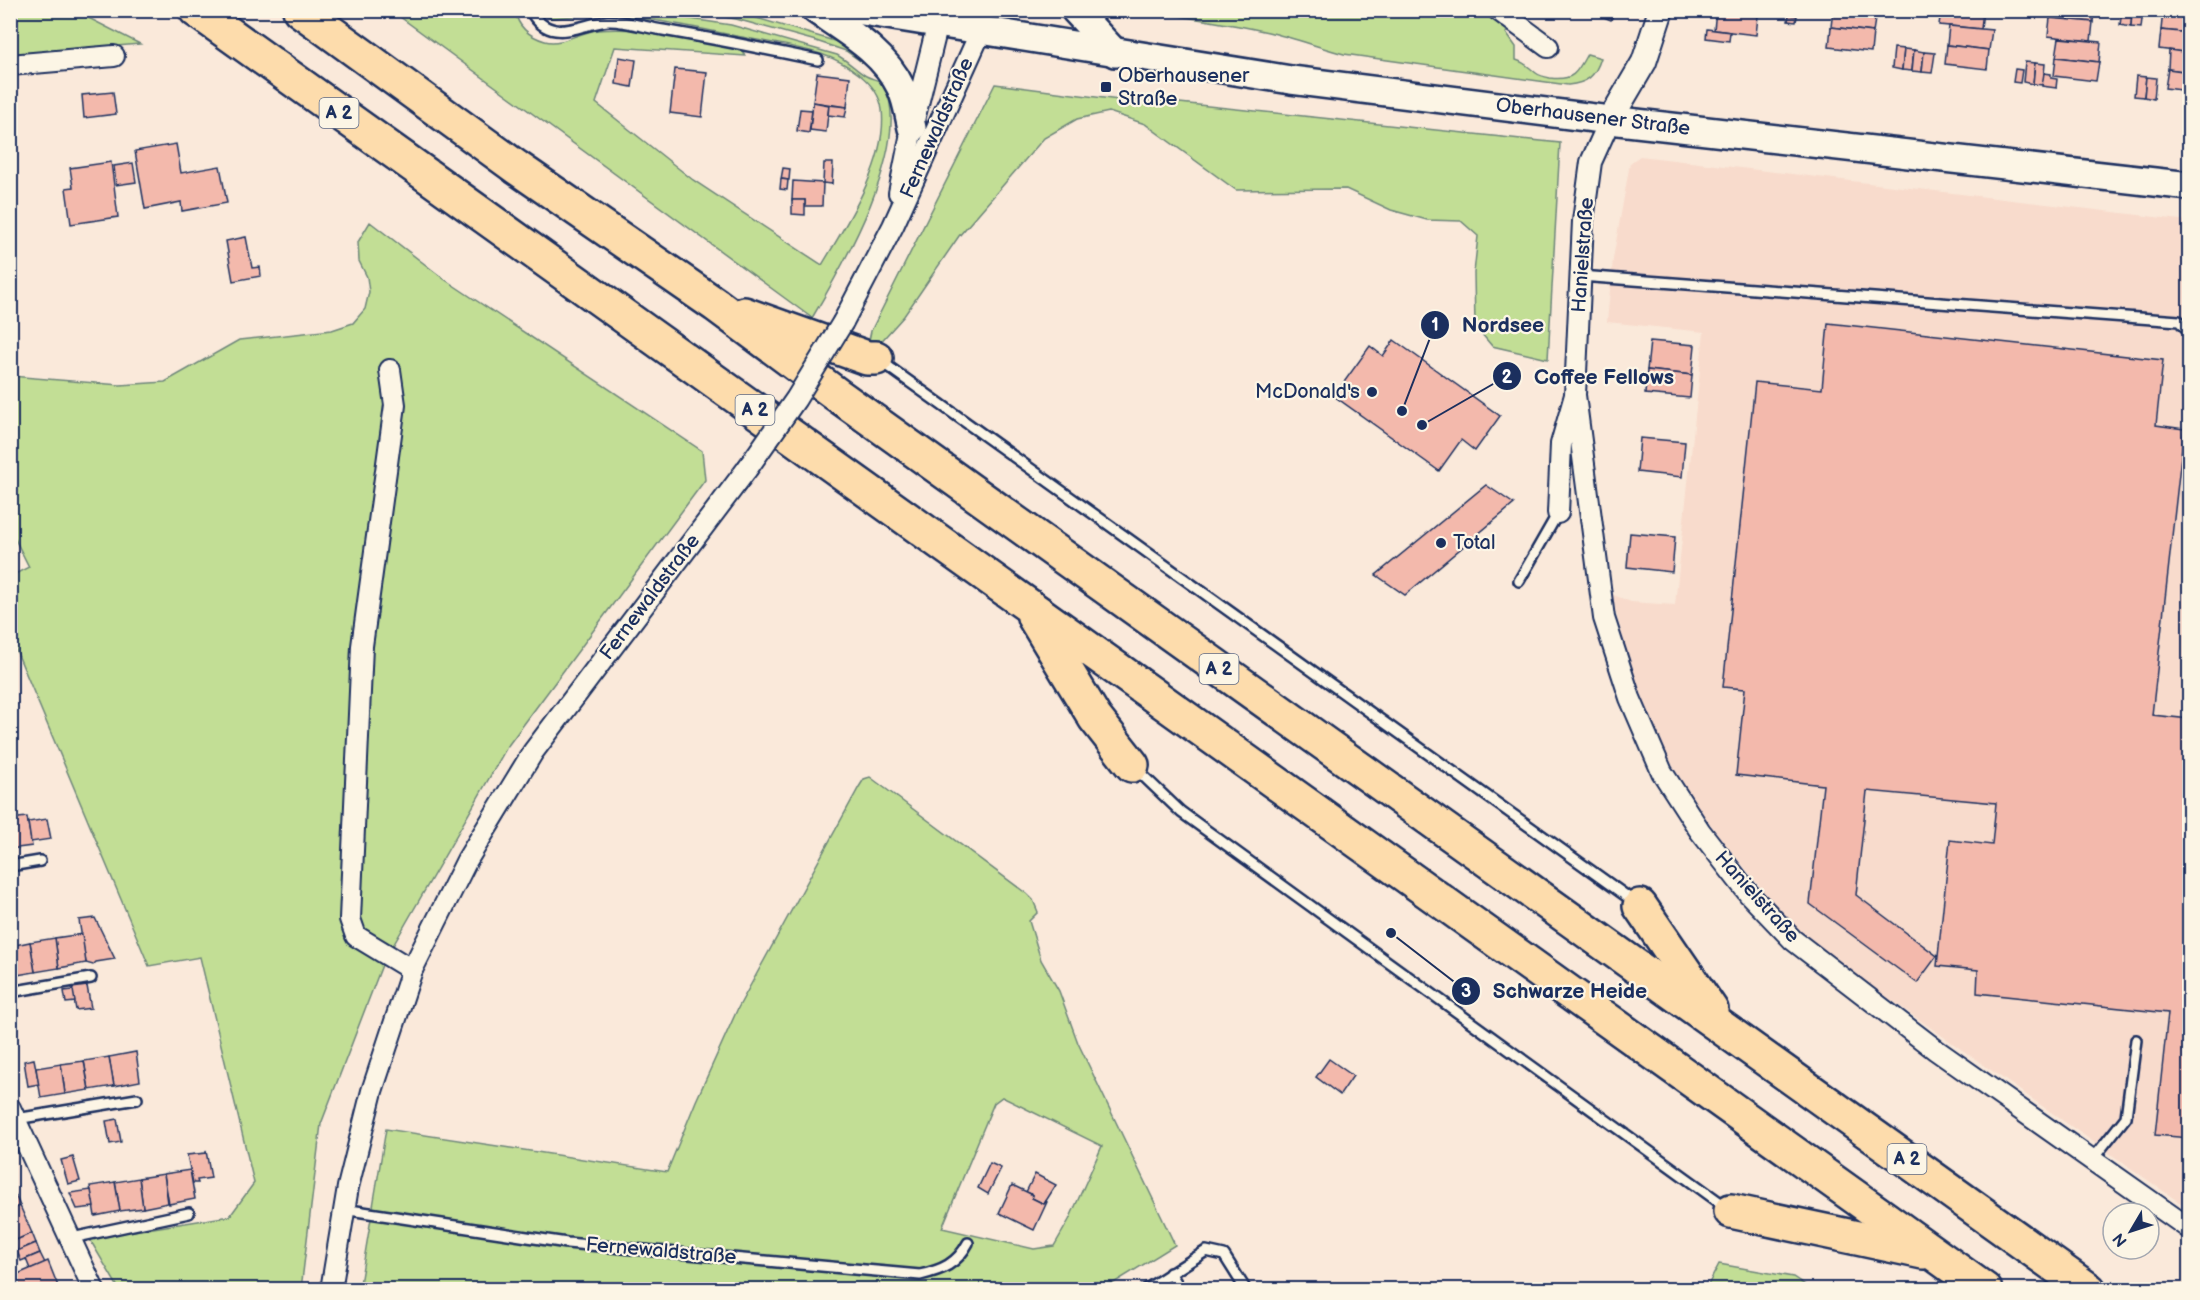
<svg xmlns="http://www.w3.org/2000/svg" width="2200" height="1300" viewBox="0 0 2200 1300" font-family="'Balsamiq Sans',sans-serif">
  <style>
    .built { fill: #f8dbcc }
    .green { fill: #c2de95; stroke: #6e867a; stroke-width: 1.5; fill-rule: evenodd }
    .building { fill: #f3b9ac; stroke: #1b2f5e; stroke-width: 1.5 }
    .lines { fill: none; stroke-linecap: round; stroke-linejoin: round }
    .service-casing { stroke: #1b2f5e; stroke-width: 14 }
    .minor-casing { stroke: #1b2f5e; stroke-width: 24 }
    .tertiary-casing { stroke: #1b2f5e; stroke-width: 28 }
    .secondary-casing { stroke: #1b2f5e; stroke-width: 32 }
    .motorway-casing { stroke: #1b2f5e; stroke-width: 38 }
    .service { stroke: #fcf5e5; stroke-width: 9 }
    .minor { stroke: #fcf5e5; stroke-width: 20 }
    .tertiary { stroke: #fcf5e5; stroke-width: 24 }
    .secondary { stroke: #fcf5e5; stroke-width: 27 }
    .motorway { stroke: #fddcac; stroke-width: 33 }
    .minor-bridge-casing { stroke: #1b2f5e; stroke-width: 24; stroke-linecap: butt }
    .minor-bridge { stroke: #fcf5e5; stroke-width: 20 }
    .poi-dot { fill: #1b2f5e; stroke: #fcf5e5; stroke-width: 2 }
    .labels { text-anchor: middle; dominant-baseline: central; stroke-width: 4.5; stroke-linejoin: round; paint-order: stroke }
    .shield { fill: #fcf5e5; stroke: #5e6a86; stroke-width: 1.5 }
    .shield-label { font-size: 18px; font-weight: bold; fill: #1b2f5e }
    .poi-label { font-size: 20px; fill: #1b2f5e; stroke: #fcf5e5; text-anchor: start }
    .street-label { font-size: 20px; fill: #1b2f5e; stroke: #fcf5e5 }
    .leader { fill: none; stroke: #1b2f5e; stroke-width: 2 }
    .callout-dot { fill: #1b2f5e; stroke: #fcf5e5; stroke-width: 2 }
    .mark-label { font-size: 18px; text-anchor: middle; font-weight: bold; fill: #fff }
    .callout-label { font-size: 21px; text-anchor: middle; font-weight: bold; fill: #1b2f5e; stroke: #fcf5e5; stroke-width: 4.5; stroke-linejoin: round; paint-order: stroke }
  </style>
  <rect width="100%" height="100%" fill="#fae9da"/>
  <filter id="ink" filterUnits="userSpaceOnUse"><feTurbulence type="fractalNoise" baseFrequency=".0167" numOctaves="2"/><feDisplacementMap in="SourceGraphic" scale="12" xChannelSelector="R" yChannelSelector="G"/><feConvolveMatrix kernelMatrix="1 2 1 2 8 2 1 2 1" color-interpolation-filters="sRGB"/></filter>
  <g filter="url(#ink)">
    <polygon class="built" points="1640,156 2189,221 2189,1209 1834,960 1801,934 1787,920 1715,831 1690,795 1670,762 1647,711 1628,657 1611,594 1631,602 1675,605 1704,332 1607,322 1613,259 1630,163"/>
    <g class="green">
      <polygon points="11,10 75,11 140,44 11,55"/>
      <path d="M392 11H515C518 27 528 36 545 41 562 46 581 31 598 30 638 26 705 38 743 51L745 56 615 47 596 103 693 180 822 265C847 223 888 161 882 110 879 82 845 62 821 54 792 45 761 41 731 35 703 29 675 23 646 19 634 17 622 13 610 13 590 13 570 18 551 18L542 15 538 11H638L731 25 837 55C848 61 856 70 866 76 873 80 881 79 885 87 912 146 843 266 812 318Z"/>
      <polygon points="687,11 733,11 851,46 871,66 866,65 846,51 816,41 736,19"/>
      <path d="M1148 11H1484L1509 28 1506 33 1516 47V60C1526 63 1528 67 1536 73 1540 76 1545 77 1550 78 1573 81 1577 73 1587 54L1601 58C1595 77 1587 83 1568 85L1344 54C1318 47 1294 38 1268 32 1228 23 1188 18 1148 11Z"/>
      <polygon points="995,84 1119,100 1170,102 1560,143 1548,359 1492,346 1475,326 1474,273 1478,236 1461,221 1427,220 1391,210 1346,189 1236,190 1145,124 1109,112 1077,119 1044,138 959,236 904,316 877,346 868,345 871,331"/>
      <polygon points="370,222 444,279 702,451 705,480 507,747 382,965 321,1124 301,1289 119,1289 89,1238 230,1216 254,1183 200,957 149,966 11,638 11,576 29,567 11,531 11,376 120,385 165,382 239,340 332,330 353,323 365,309 369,292 367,277 359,261 358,242"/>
      <path d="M870 777 1027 894 1033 900 1038 912 1029 921 1041 960 1059 991 1078 1043 1175 1245 1104 1289 359 1290 386 1129 667 1172 696 1101 738 1008 859 787 864 779ZM1002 1097 1102 1146 1069 1220 1054 1246 1034 1249 942 1228 994 1103Z"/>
      <polygon points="1719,1264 1793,1277 1811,1289 1706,1289"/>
    </g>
    <g class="building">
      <polygon points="1595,10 1615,10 1611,20 1594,13"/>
      <polygon points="1716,10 1758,16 1756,35 1714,30"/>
      <polygon points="1716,10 1759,10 1758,16"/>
      <polygon points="1833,10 1876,13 1873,32 1831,27"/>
      <polygon points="1852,10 1890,10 1890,15"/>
      <polygon points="1941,10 1983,10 1981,29 1939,25"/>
      <polygon points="2010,10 2021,10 2020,15 2010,13"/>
      <polygon points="2021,10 2031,10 2030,16 2020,15"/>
      <polygon points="2051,10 2094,10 2093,22 2050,18"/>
      <polygon points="2122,10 2132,10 2131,27 2120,25"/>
      <polygon points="2132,10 2143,10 2141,28 2131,27"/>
      <polygon points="2163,11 2190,14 2190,33 2161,30"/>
      <polygon points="1789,15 1797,16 1796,22 1788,21"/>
      <polygon points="2050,18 2093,22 2091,41 2048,36"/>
      <polygon points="1949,26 1992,30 1989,50 1947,45"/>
      <polygon points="1831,27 1873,32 1871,52 1829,47"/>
      <polygon points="1707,29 1730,32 1729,41 1706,38"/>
      <polygon points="2161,30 2190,33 2190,53 2159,49"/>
      <polygon points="2059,38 2101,42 2099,62 2056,57"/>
      <polygon points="1947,45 1989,50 1987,69 1945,64"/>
      <polygon points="1894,48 1904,49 1902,70 1892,68"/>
      <polygon points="1904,49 1914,50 1912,71 1902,70"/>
      <polygon points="1914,50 1924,52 1922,72 1912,71"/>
      <polygon points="2169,50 2190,53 2190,72 2168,69"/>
      <polygon points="1924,52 1935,53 1932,73 1922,72"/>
      <polygon points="619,57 636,60 632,87 616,84"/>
      <polygon points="2056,57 2099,62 2096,81 2054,76"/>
      <polygon points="2025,62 2035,63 2033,84 2023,82"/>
      <polygon points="2035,63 2045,64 2043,85 2033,84"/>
      <polygon points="675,69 707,72 702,117 670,113"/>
      <polygon points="2015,69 2022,70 2020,83 2013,82"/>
      <polygon points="2168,69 2190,72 2190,91 2165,88"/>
      <polygon points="817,73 850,77 847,107 813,102"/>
      <polygon points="2044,73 2051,74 2051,78 2057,79 2056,88 2042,86"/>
      <polygon points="2136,76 2146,77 2144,97 2134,96"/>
      <polygon points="2146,77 2156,78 2154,99 2144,97"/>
      <polygon points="113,92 116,114 84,118 82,95"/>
      <polygon points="813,102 829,105 826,132 810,130"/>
      <polygon points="829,105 847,107 845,117 828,115"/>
      <polygon points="800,109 812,110 809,133 797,131"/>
      <polygon points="176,144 181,173 220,166 227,203 182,211 181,202 145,209 135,151"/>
      <polygon points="111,162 118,217 71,224 66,188 73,187 70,168"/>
      <polygon points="133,163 136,182 116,185 114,166"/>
      <polygon points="824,163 833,163 832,184 823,183"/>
      <polygon points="783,168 790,169 789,180 781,179"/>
      <polygon points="781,179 788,180 787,190 780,189"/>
      <polygon points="793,181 823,183 822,206 805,206 805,200 792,200"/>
      <polygon points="792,200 805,200 805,215 792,214"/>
      <polygon points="246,237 252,268 260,267 261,276 233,281 226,241"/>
      <polygon points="1828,323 2163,360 2156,425 2184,429 2152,715 2190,719 2190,1138 2155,1135 2168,1013 1977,993 1978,970 1937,966 1950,840 1992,845 1996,803 1867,791 1856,895 1937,956 1917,983 1810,904 1823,785 1736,775 1745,689 1723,687 1755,382 1822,389"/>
      <polygon points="1394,340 1500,416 1475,451 1461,440 1439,471 1334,396 1370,346 1383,356"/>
      <polygon points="1650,341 1695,345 1692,375 1647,370"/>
      <polygon points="1647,370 1692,375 1690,398 1645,394"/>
      <polygon points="1640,438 1685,442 1682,477 1637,472"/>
      <polygon points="1486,485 1514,504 1405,595 1376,575"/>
      <polygon points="1630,533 1675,537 1672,572 1627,567"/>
      <polygon points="27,817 32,846 10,849 10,819"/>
      <polygon points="47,819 51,839 31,842 28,822"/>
      <polygon points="95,918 115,959 96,962 93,965 86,963 79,920"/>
      <polygon points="82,934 86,963 59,968 55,938"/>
      <polygon points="55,938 59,968 35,972 30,942"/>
      <polygon points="30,942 35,972 11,976 10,946"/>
      <polygon points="87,986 91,1008 76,1010 72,988"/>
      <polygon points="73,990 75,1002 66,1003 64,991"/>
      <polygon points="136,1052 140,1081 114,1086 109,1057"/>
      <polygon points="109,1057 114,1086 89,1090 84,1061"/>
      <polygon points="34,1059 39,1084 28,1086 24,1061"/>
      <polygon points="1329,1059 1353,1076 1340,1095 1316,1077"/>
      <polygon points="84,1061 89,1090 65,1094 61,1064"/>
      <polygon points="61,1064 65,1094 41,1098 36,1068"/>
      <polygon points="117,1119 121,1142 110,1144 106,1121"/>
      <polygon points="206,1151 211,1178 197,1180 198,1183 193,1183 187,1155 206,1153"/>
      <polygon points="73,1157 80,1181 68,1184 61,1160"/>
      <polygon points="990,1163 1001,1168 988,1194 978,1188"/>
      <polygon points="190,1170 195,1199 169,1204 164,1174"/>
      <polygon points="164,1174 168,1203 143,1208 139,1178"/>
      <polygon points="1035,1174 1056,1185 1044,1204 1032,1198 1033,1195 1026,1192"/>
      <polygon points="139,1178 143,1208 120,1211 115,1182"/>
      <polygon points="115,1182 120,1211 95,1216 90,1186"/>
      <polygon points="10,1183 20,1206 10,1210"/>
      <polygon points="1012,1185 1033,1195 1032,1198 1044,1204 1046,1201 1047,1202 1034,1230 999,1213"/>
      <polygon points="91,1190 94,1207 77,1209 70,1193"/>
      <polygon points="20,1206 32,1233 10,1243 10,1210"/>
      <polygon points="32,1233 36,1243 17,1251 14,1241"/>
      <polygon points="36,1243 40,1253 21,1261 17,1251"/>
      <polygon points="40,1253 45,1263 30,1269 26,1259"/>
      <polygon points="48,1261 58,1286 49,1290 16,1290 11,1277"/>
    </g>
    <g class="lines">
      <g class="service-casing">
        <g id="service">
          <path d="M530 10C550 46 579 24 608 21 623 20 648 28 663 30 715 39 766 49 818 60"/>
          <polyline points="1580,276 2179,321 2190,332"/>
          <polyline points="879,360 1636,903"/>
          <polyline points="1519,581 1558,513"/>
          <polyline points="1136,769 1181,812 1726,1207"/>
          <polyline points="10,866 40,861"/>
          <polyline points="10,992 91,978"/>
          <polyline points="16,1119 137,1099"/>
          <polyline points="2092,1160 2126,1117 2136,1040"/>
          <path d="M343 1209 567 1243 920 1275C942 1270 957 1264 968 1243"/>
          <polyline points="72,1238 189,1213"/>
          <polyline points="1170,1273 1181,1290"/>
          <polyline points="1145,1290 1206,1251 1224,1255 1246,1290"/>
        </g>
      </g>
      <g class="minor-casing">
        <g id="minor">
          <polyline points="1498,10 1548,47"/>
          <polyline points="10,65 114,56"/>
          <polyline points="899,193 912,128 938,23"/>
          <polyline points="843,322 893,226 981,31"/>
          <polyline points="390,370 395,405 362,646 350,919 356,936 412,970"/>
          <polyline points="1575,395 1604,618 1630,698 1662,772 1700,831 1749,894 1793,940 1936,1050 2190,1229"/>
          <polyline points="1558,513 1561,444 1575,395 1583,221 1591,162 1610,120"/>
          <polyline points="10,1108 94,1290"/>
          <polyline points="331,1290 348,1187 372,1091 412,970 467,860 533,752 747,469"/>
        </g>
      </g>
      <g class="tertiary-casing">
        <polyline id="tertiary" points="1610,120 1644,62 1661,10"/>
      </g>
      <g class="secondary-casing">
        <g id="secondary">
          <path d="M816 10C848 32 884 52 901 88 907 100 909 116 912 128"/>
          <polyline points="856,10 1291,80 1610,120 2190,186"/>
          <polyline points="1075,10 1115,53"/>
        </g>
      </g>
      <g class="motorway-casing">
        <g id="motorway">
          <polyline points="196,10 1985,1290"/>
          <polyline points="300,10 516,167 716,305 836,394 1062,556 2089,1290"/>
          <polyline points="744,314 867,358 876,358"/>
          <polyline points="1034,617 1095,718 1132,765"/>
          <polyline points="1640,906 1711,1010"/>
          <polyline points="1731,1211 1923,1252"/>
        </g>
      </g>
      <use href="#service" class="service"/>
      <use href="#minor" class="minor"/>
      <use href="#tertiary" class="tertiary"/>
      <use href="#secondary" class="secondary"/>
      <use href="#motorway" class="motorway"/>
      <g class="minor-bridge-casing">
        <polyline id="minor-bridge" points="747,469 796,399 843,322"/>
      </g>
      <use href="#minor-bridge" class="minor-bridge"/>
    </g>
  </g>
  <g class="poi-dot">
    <rect x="1100" y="81" width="12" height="12" rx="3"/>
    <circle cx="1372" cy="392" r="6"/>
    <circle cx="1441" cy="543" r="6"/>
  </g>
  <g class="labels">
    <g class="shield">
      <rect x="319.5" y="98" width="39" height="30" rx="4.5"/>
      <rect x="735.5" y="395" width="39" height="30" rx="4.5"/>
      <rect x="1199.5" y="654" width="39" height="30" rx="4.5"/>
      <rect x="1887.5" y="1144" width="39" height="30" rx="4.5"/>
    </g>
    <g class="shield-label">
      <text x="339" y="113">A 2</text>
      <text x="755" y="410">A 2</text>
      <text x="1219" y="669">A 2</text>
      <text x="1907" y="1159">A 2</text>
    </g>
    <g class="poi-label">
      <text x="1118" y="76">Oberhausener<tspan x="1118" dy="23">Straße</tspan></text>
      <text x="1360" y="392" text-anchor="end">McDonald's</text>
      <text x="1453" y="543">Total</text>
    </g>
    <g class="street-label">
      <text transform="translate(1593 117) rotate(7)">Oberhausener Straße</text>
      <text transform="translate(937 128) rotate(-66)">Fernewaldstraße</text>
      <text transform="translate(1583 255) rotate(-86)">Hanielstraße</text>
      <text transform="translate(650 597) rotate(-53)">Fernewaldstraße</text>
      <text transform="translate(1757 897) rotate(48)">Hanielstraße</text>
      <text transform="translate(661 1251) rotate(5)">Fernewaldstraße</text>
    </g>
  </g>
  <path class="leader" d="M1402 411L1435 325M1422 425L1507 376M1391 933L1466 991"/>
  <g class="callout-dot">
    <circle cx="1402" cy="411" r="6"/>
    <circle cx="1422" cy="425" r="6"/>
    <circle cx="1391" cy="933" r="6"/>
    <circle cx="1435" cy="325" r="15"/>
    <circle cx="1507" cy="376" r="15"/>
    <circle cx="1466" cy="991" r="15"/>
  </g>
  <g class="mark-label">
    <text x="1435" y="331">1</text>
    <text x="1507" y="383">2</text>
    <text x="1466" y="997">3</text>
  </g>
  <g class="callout-label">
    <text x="1503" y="332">Nordsee</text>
    <text x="1604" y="384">Coffee Fellows</text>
    <text x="1570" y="998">Schwarze Heide</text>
  </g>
  <rect width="2200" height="1300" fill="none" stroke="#fcf5e5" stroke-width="36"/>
  <rect x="18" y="18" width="2164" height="1264" fill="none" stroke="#1b2f5e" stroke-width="2" filter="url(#ink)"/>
  <g transform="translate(2131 1231) rotate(231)"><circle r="28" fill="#fcf5e5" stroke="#a2a6af" stroke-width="1.5"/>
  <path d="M0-4.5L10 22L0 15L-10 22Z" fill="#1b2f5e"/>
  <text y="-9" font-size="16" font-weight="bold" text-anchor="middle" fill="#1b2f5e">N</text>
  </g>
</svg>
